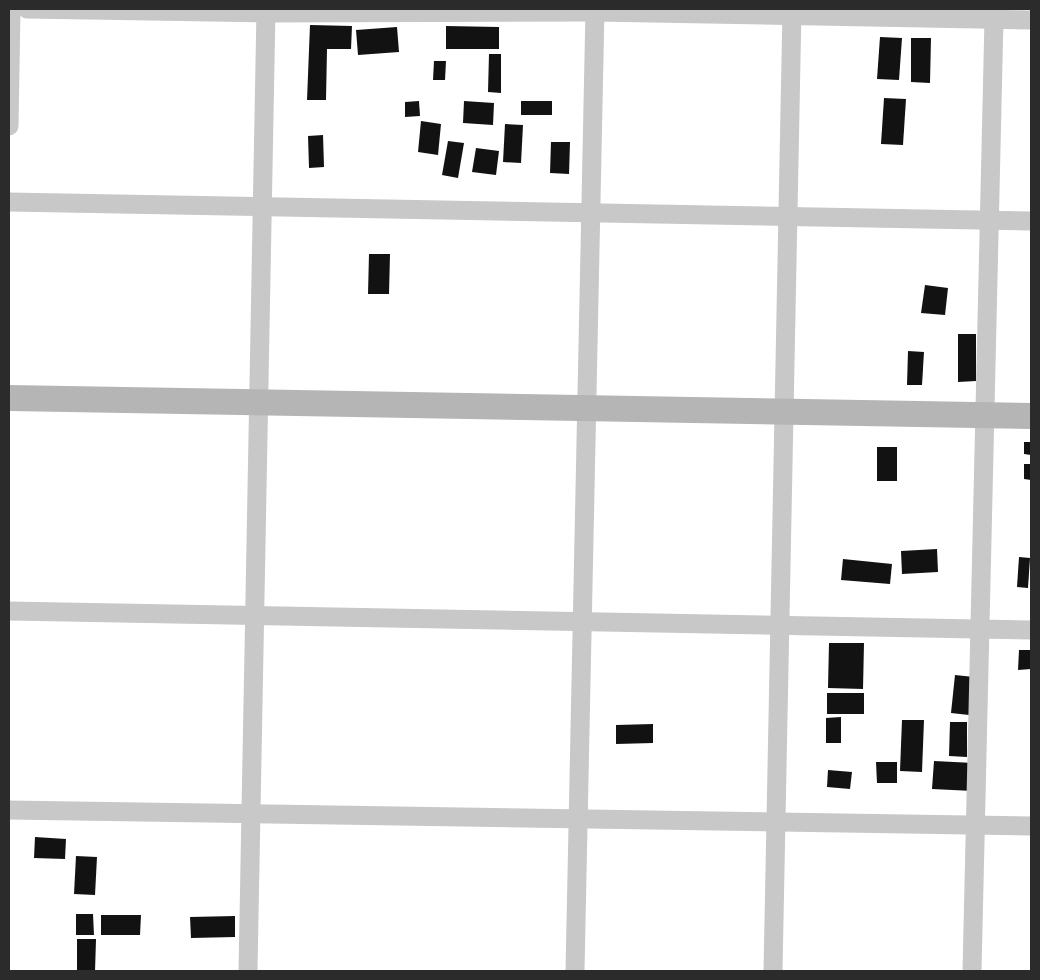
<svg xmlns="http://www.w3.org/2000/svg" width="1040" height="980" viewBox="0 0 1040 980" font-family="Figtree,sans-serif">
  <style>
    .building { fill: #121212 }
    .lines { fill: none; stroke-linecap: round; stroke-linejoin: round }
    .street { stroke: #c8c8c8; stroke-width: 19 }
    .secondary { stroke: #b5b5b5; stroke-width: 26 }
  </style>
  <rect width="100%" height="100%" fill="#fff"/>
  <g class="building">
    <polygon points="310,25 352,26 351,49 327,49 326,100 307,100"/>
    <polygon points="446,26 499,27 499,49 446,49"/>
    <polygon points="397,27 399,52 358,55 356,30"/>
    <polygon points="880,37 902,38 899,80 877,79"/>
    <polygon points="911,38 931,38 930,83 911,82"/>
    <polygon points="489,54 501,54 501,93 488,92"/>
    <polygon points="434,61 446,61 445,80 433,80"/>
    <polygon points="884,98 906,99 903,145 881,144"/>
    <polygon points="419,101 420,116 405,117 405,102"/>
    <polygon points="464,101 494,103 493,125 463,123"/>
    <rect x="521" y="101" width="31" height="14"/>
    <polygon points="421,121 441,124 438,155 418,152"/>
    <polygon points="505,124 523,125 521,163 503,162"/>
    <polygon points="323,135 324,167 309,168 308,136"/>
    <polygon points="448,141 464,143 458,178 442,175"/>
    <polygon points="551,142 570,142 569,174 550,173"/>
    <polygon points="476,148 499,151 496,175 472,172"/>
    <polygon points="369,254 390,254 389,294 368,294"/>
    <polygon points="925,285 948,288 945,315 921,313"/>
    <polygon points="958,334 976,334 976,381 958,382"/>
    <polygon points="908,351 924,352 922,385 907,385"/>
    <polygon points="1024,442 1031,442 1031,455 1024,454"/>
    <rect x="877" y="447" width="20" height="34"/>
    <polygon points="1024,464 1031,464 1031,480 1024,479"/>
    <polygon points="937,549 938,572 902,574 901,551"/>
    <polygon points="1019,557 1030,558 1028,588 1017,587"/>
    <polygon points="843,559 892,564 890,584 841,580"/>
    <polygon points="829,643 864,643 863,689 828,688"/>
    <polygon points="1019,650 1031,650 1031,669 1018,670"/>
    <polygon points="955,675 974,677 969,715 951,713"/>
    <rect x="827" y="693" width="37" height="21"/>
    <polygon points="841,717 841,743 826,743 826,718"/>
    <polygon points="902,720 924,720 922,772 900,771"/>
    <polygon points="950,722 967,722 967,757 949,756"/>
    <polygon points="653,724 653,743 616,744 616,725"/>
    <polygon points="934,761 974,763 973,791 932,789"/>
    <polygon points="876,762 897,762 897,783 877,783"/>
    <polygon points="828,770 852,772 850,789 827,787"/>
    <polygon points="35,837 66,839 65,859 34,858"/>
    <polygon points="76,856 97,857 95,895 74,894"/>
    <polygon points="76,914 93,914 94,935 76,935"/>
    <polygon points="101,915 141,915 140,935 101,935"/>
    <polygon points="235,916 235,937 191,938 190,917"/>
    <polygon points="77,939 96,939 95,971 77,971"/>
  </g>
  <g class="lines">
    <g class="street">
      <polyline points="27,9 266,13 595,12 1031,20"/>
      <polyline points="9,126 11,9"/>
      <polyline points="9,202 1031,221"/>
      <polyline points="9,611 1031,630"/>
      <polyline points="9,810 1031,826"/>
      <polyline points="248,971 266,9"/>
      <polyline points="575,971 595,9"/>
      <polyline points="773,971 792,9"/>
      <polyline points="972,971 994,19"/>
    </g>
    <polyline class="secondary" points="9,398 1031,416"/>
  </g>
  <rect width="1040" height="980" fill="none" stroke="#2b2b2b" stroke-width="20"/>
</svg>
